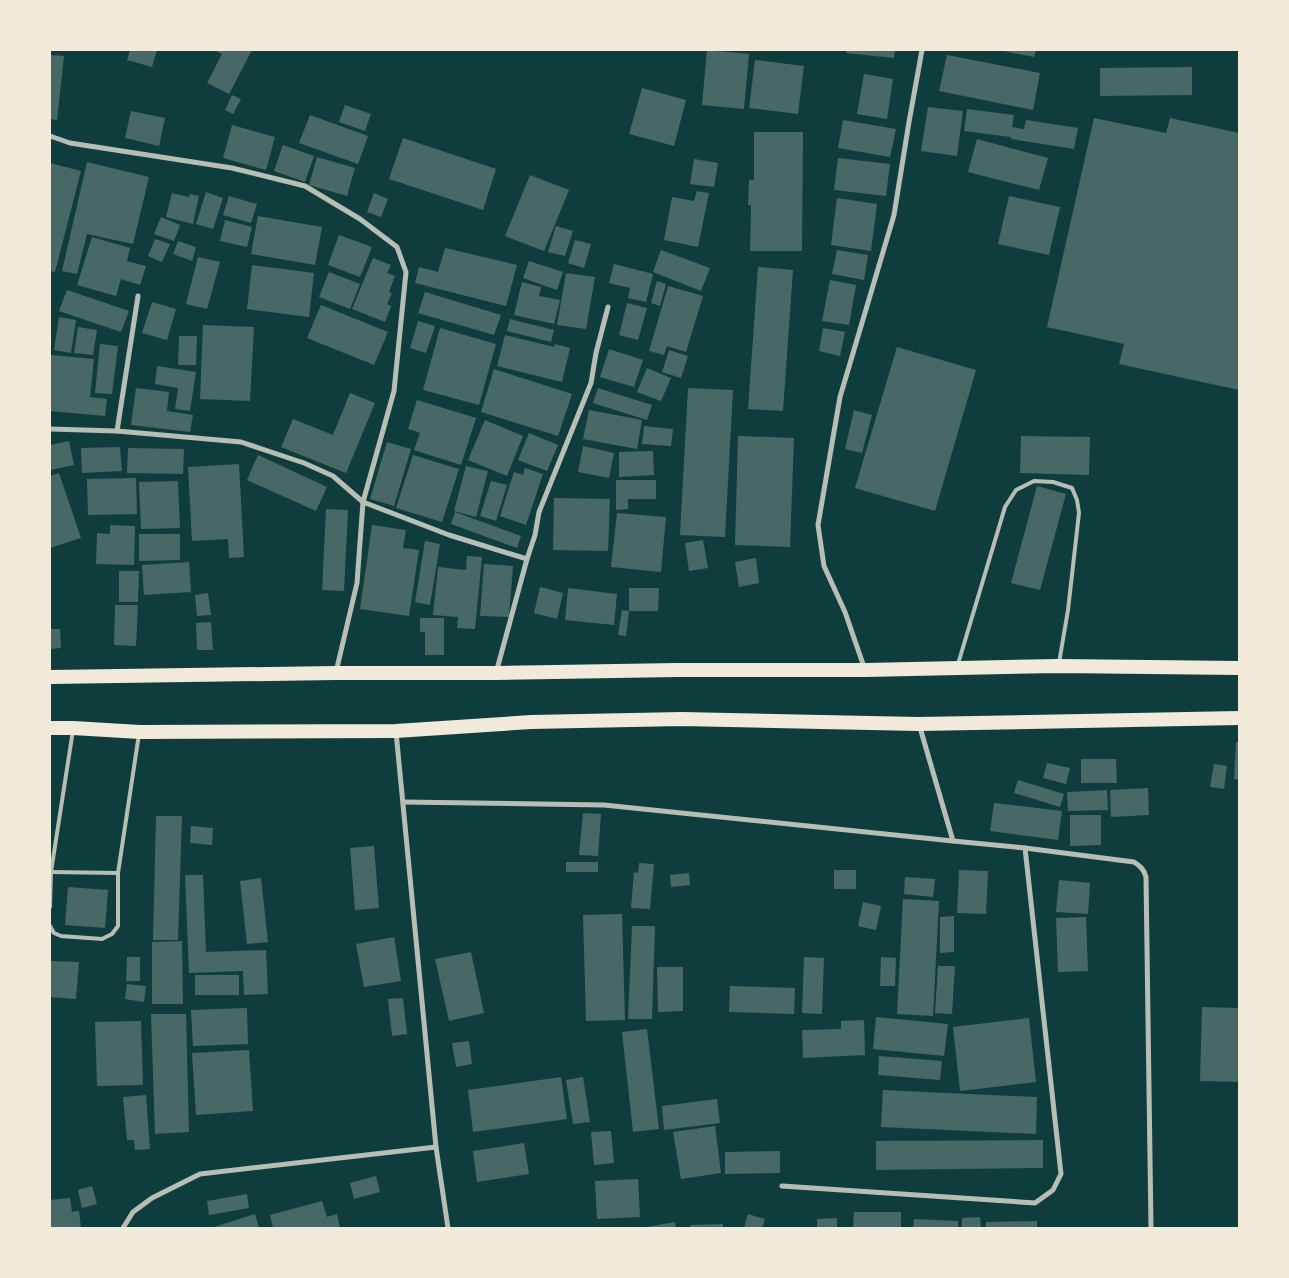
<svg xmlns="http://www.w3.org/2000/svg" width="1289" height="1278" viewBox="0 0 1289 1278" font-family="'Roboto Condensed',sans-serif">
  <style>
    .building { fill: #486865 }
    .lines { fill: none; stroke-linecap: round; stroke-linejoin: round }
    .service { stroke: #b8beb3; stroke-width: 4 }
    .minor { stroke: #b8beb3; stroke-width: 5 }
    .trunk { stroke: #f1e9da; stroke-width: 14 }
  </style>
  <rect width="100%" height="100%" fill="#0f3d3e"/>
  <g class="building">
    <polygon points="130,50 157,50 152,67 127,60"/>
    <polygon points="214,50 252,50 229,94 207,83 222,54"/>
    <polygon points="707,50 749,54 744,109 702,105"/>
    <polygon points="847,50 895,50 894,58 846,53"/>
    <polygon points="1003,50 1036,50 1034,57 1003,51"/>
    <polygon points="50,55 64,56 57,120 50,119"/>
    <polygon points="947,55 1040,73 1033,110 939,91"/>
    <polygon points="755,60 804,66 798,114 749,108"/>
    <polygon points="1192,67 1192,95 1100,96 1100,68"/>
    <polygon points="864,74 893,79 887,119 857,114"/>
    <polygon points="642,88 686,100 674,146 629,134"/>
    <polygon points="232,95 241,99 233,114 225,110"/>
    <polygon points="345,105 371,114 365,131 339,122"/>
    <polygon points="928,107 963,111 957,156 921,151"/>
    <polygon points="967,109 1014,115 1012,127 1024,129 1026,120 1078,128 1074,149 1011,139 1011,137 964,131"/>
    <polygon points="131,111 165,118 159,146 125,138"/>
    <polygon points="310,115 368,136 358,164 299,143"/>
    <polygon points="1094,118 1166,133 1170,118 1239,133 1239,390 1119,364 1124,344 1047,327"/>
    <polygon points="843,120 896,129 890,157 838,148"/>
    <polygon points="232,125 275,137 266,170 223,158"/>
    <polygon points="754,132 803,132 802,251 750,251 751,205 748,205 749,180 754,180"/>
    <polygon points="403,138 496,169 483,210 389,179"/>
    <polygon points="977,139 1048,158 1039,190 968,172"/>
    <polygon points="283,145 314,156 305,182 274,171"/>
    <polygon points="317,157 355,168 347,196 309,185"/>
    <polygon points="838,158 890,164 886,196 834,190"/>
    <polygon points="694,159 718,163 714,187 690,184"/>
    <polygon points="87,162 149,177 133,244 87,234 77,274 62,271"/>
    <polygon points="50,163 81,171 55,272 50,271"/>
    <polygon points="530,175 569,190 544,251 505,236"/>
    <polygon points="697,191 709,193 698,247 664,240 672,197 694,201"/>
    <polygon points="206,192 223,198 213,229 196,224"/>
    <polygon points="172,193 189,197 190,194 199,196 193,224 166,217"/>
    <polygon points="374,193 388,199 381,217 367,212"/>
    <polygon points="229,196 257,204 251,223 223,215"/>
    <polygon points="1009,196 1060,207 1049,255 998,244"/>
    <polygon points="837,198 877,204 871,251 831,245"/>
    <polygon points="258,216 322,227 315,265 251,254"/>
    <polygon points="161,217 180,225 174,241 154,234"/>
    <polygon points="225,220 252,227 247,247 220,241"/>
    <polygon points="556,226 573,231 565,256 548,252"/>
    <polygon points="339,235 372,247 360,277 328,265"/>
    <polygon points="92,237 130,248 127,261 146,266 140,285 121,279 116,296 77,285"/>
    <polygon points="155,239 170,244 162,262 148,256"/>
    <polygon points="575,240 591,244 584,268 568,263"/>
    <polygon points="178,241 196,247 192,261 173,254"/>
    <polygon points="445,248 517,265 506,306 415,283 419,267 438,272"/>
    <polygon points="661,250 710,268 701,291 653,272"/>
    <polygon points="837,250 868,255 864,280 832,274"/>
    <polygon points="198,257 220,262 207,309 186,304"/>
    <polygon points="373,258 391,265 387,273 395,276 389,292 392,293 387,304 391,306 385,322 352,309"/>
    <polygon points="529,261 563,272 557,290 523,278"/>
    <polygon points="614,264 653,274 646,302 628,298 630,288 609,283"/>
    <polygon points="252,265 314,273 309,317 247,309"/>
    <polygon points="758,267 793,270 783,411 748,409"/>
    <polygon points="329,272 360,284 350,309 319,297"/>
    <polygon points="566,273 595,277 586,329 557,325"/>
    <polygon points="830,280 856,285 849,325 822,321"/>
    <polygon points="657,281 666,284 660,306 651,303"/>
    <polygon points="522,282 541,287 539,296 560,300 554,324 514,315"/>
    <polygon points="668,286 703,296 686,352 667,346 664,355 649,351"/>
    <polygon points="67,290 129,311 121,332 59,311"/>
    <polygon points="425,292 501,315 494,335 418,313"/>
    <polygon points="152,302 176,309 167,340 142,333"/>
    <polygon points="627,303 647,308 638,340 619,335"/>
    <polygon points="321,305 388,332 374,365 307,338"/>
    <polygon points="59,317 76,320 71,353 54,350"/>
    <polygon points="510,319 554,330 551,342 507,331"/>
    <polygon points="418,321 435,326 426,353 410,348"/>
    <polygon points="203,325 254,327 250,401 200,399"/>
    <polygon points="78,327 97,330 93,355 74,353"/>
    <polygon points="440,328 496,344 479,405 423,390"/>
    <polygon points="823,328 845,332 840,356 819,351"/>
    <polygon points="505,335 554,347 555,344 570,348 562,382 497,366"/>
    <polygon points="179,336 197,336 196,365 178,365"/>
    <polygon points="100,344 118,346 112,394 95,393"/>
    <polygon points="897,347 976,370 935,511 855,488"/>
    <polygon points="609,349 643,360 634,387 600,377"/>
    <polygon points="669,350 688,356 681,378 662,372"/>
    <polygon points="51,355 94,359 90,397 107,399 105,416 50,411"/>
    <polygon points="157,366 196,372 190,411 175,409 178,388 155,384"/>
    <polygon points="647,368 671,378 661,401 637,392"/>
    <polygon points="494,369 572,394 558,436 481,412"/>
    <polygon points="136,388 169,392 167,411 193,415 190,432 131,425"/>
    <polygon points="598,388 652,405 647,420 593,403"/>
    <polygon points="688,388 733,390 725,537 680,535"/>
    <polygon points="350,393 375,403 346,473 281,447 293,419 333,435"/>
    <polygon points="417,400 476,418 461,465 414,450 420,433 408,429"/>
    <polygon points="589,410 642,420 637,449 583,439"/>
    <polygon points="854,410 872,415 862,453 845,449"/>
    <polygon points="485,420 523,436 507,476 468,460"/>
    <polygon points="644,426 673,429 671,446 642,444"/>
    <polygon points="529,433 558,445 547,471 518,460"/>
    <polygon points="738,436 794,438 790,547 735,545"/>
    <polygon points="1021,436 1090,437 1089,475 1020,473"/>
    <polygon points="69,441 74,465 50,470 50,445"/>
    <polygon points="387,442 411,449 394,506 370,499"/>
    <polygon points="583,446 614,453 609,478 578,472"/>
    <polygon points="120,447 122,471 82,473 81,448"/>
    <polygon points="128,448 184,449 183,474 127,473"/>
    <polygon points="653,451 654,475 619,477 619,452"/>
    <polygon points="258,455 327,487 316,511 247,480"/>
    <polygon points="413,455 459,469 442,522 396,508"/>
    <polygon points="239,464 244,557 229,558 228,539 192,541 188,467"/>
    <polygon points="466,466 488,471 476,517 454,511"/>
    <polygon points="525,468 543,474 526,525 500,516 514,472 523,475"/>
    <polygon points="59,473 81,538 50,548 50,476"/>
    <polygon points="136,478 137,514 88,515 87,479"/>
    <polygon points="616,480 656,480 656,499 628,499 628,509 616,510"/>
    <polygon points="178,481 180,528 141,529 139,482"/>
    <polygon points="491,481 507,485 496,521 480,516"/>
    <polygon points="1037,486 1066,494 1040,590 1011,583"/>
    <polygon points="554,498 610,499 608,551 553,550"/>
    <polygon points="326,509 348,510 344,591 322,590"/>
    <polygon points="455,512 521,536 517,548 451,524"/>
    <polygon points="617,513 666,517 661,572 611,567"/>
    <polygon points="110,525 135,526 134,565 96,564 97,533 110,534"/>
    <polygon points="372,525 406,530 403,548 419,550 409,616 360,609"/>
    <polygon points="139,534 180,534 180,560 139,561"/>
    <polygon points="703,540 708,568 689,571 685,543"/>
    <polygon points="425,541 440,544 430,605 415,602"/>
    <polygon points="467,556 482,557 475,629 457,628 458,617 433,615 438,567 466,570"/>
    <polygon points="756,558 759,583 739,587 735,562"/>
    <polygon points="189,562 191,592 144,595 142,565"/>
    <polygon points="484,564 513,566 509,617 480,616"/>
    <polygon points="119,571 139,571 138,602 119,602"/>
    <polygon points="540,587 563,593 557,619 534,613"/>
    <polygon points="568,588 617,594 614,625 565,620"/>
    <polygon points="629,588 659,588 658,611 629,611 626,636 618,635 622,610 629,611"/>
    <polygon points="208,593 211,615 197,616 195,595"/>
    <polygon points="115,605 138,605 136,646 114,645"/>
    <polygon points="420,618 444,618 444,655 425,655 425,632 420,632"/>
    <polygon points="211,622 213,650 197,650 196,623"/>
    <polygon points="50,629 60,629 61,648 50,649"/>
    <polygon points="1236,742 1239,742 1239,780 1234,779"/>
    <polygon points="1081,759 1116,759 1117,783 1081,783"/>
    <polygon points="1047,763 1070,768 1066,784 1043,778"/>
    <polygon points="1214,764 1227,766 1224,789 1210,787"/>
    <polygon points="1018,780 1064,794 1060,807 1014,793"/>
    <polygon points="1148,788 1149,815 1111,817 1110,790"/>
    <polygon points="1107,790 1108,810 1068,811 1067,792"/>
    <polygon points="994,803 1062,811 1058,840 990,831"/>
    <polygon points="583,813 601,814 598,856 579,855"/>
    <polygon points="1070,815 1101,815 1101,845 1070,846"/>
    <polygon points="156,816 182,816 178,940 153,940"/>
    <polygon points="191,826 213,828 212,845 190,843"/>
    <polygon points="374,846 379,908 355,910 350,848"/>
    <rect x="566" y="862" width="32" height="10"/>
    <polygon points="639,863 654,864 650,909 631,908 634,872 638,873"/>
    <rect x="834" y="870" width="22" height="19"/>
    <polygon points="959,870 988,871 986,914 957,913"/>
    <polygon points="689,873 690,885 671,887 670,875"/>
    <polygon points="185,875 203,875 206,952 266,950 268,994 244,995 243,971 189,973"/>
    <polygon points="905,877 935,879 933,897 904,894"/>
    <polygon points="261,878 268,942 247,944 240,881"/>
    <polygon points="1059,880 1090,883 1088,914 1056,912"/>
    <polygon points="68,887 108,890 105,928 65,925"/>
    <polygon points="903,899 939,901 933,1016 897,1014"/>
    <polygon points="863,902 881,906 876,930 858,926"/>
    <polygon points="622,914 625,1020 586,1021 583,915"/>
    <polygon points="954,916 954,952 940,953 940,917"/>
    <polygon points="1086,917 1088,971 1058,972 1056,918"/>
    <polygon points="632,926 655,926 652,1019 628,1019"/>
    <polygon points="394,937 401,981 364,987 356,944"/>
    <polygon points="182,941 183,1004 152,1004 152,942"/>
    <polygon points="471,952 484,1013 449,1021 435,959"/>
    <polygon points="127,957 140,957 140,981 126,981"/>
    <polygon points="804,957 824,958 822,1014 802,1013"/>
    <polygon points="881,957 896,958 895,986 880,986"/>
    <polygon points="50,961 79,962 76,999 50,997"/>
    <polygon points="938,966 955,966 952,1014 935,1013"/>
    <polygon points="657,967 683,967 683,1011 658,1012"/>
    <rect x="195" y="975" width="44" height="20"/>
    <polygon points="127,984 146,986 144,1002 125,999"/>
    <polygon points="730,986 795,988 794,1014 729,1012"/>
    <polygon points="403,998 407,1034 392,1036 388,999"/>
    <polygon points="1202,1007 1239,1008 1239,1082 1200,1081"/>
    <polygon points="247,1008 248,1044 193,1046 191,1010"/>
    <polygon points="151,1014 186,1014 189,1132 155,1134"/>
    <polygon points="876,1017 948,1024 944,1056 873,1049"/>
    <polygon points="1029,1018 1036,1082 960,1091 953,1027"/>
    <polygon points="864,1020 865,1055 803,1058 802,1030 841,1029 841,1021"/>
    <polygon points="141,1021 143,1085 97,1086 95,1022"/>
    <polygon points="647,1029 659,1129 633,1132 622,1032"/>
    <polygon points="469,1041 472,1064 456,1067 452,1043"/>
    <polygon points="249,1050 253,1111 196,1115 192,1053"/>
    <polygon points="879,1056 942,1061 940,1080 878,1075"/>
    <polygon points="561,1077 567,1119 473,1132 468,1090"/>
    <polygon points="583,1077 590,1122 573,1124 566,1080"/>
    <polygon points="883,1090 1037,1097 1036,1134 881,1127"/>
    <polygon points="146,1095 150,1149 135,1150 134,1140 127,1140 123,1097"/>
    <polygon points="717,1099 720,1123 664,1130 662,1106"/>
    <polygon points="715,1126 721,1173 681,1179 673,1132"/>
    <polygon points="611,1131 614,1163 594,1165 591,1132"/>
    <polygon points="1043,1140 1043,1168 876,1170 876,1141"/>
    <polygon points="524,1143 529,1174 477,1182 473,1151"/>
    <polygon points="780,1151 780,1173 725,1174 725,1152"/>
    <polygon points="376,1176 380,1192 354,1199 350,1183"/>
    <polygon points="638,1179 640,1217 597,1219 595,1181"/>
    <polygon points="92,1186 97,1204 82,1208 78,1190"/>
    <polygon points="247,1194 249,1208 209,1215 207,1201"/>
    <polygon points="70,1198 72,1212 79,1211 81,1228 50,1228 50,1200"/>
    <polygon points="322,1201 327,1217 337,1214 340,1228 273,1228 270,1215"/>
    <polygon points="854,1212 901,1212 901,1228 853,1228"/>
    <polygon points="255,1214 259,1228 211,1228"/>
    <polygon points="748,1214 765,1219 762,1228 744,1228"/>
    <polygon points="980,1217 981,1228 962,1228 962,1218"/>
    <polygon points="837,1218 837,1228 817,1228 817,1219"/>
    <polygon points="914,1219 958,1221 958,1228 913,1228"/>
    <polygon points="1037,1221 1037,1228 986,1228 986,1222"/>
    <polygon points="675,1222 676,1228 646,1228 646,1227"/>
    <polygon points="723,1224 723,1228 690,1228 690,1225"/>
  </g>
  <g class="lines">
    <g class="service">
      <polyline points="958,664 1005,507 1016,490 1034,481 1053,482 1072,488 1077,500 1079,513 1068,610 1059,663"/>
      <polyline points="51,872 118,873"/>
      <polyline points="50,907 51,872 73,730"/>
      <polyline points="50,926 54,933 61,936 102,939 112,934 118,926 118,873 139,734"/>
    </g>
    <g class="minor">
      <polyline points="50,136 70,143 232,168 305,186 360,219 397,247 406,272 394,391 363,502 357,583 336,672"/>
      <polyline points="50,429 117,431 241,442 304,463 333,476 363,502 449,535 527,559"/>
      <polyline points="117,431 138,296"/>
      <polyline points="864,667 845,612 824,566 818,525 840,397 894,215 909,122 922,50"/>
      <polyline points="496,673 527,559 535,535 539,512 591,383 596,353 608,307"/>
      <polyline points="919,724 953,841"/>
      <polyline points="396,732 436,1147 448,1228"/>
      <polyline points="403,802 604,805 953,841 1025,848 1061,1174 1053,1190 1035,1203 782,1186"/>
      <path d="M1025 848 1134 862C1140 866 1144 869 1146 877L1151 1228"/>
      <polyline points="123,1228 133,1212 152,1198 200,1174 436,1147"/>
    </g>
    <g class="trunk">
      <polyline points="50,677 336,673 496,673 677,670 865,670 1058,666 1239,668"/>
      <polyline points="50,728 73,728 140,732 396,731 531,722 682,719 918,724 1239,718"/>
    </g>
  </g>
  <rect width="1289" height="1278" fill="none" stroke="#f1e9da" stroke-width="102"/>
</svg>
